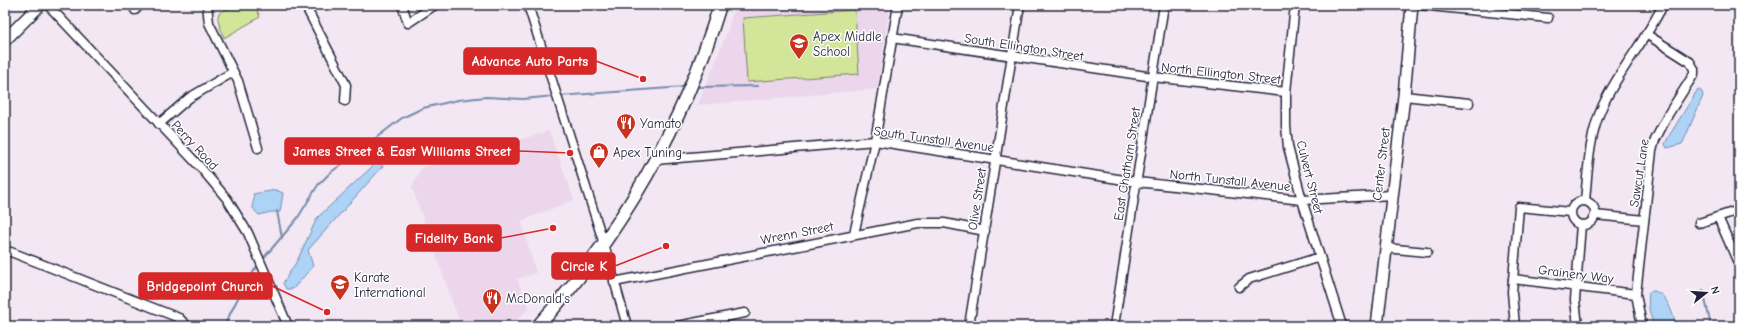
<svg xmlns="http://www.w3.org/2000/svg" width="1744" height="331" viewBox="0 0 1744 331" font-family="'Comic Neue',sans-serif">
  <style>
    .built { fill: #ebd6eb }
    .green { fill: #d2e599; stroke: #7a846a }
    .water { fill: #add3f7; stroke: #758cac }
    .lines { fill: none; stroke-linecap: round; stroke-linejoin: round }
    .stream { stroke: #758cac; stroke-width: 2 }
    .street-casing { stroke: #22223b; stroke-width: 11 }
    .secondary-casing { stroke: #22223b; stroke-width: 14 }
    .primary-casing { stroke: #22223b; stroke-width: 15 }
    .street { stroke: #fff; stroke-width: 8 }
    .secondary { stroke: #fff; stroke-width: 11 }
    .primary { stroke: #fff; stroke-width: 12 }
    .labels { text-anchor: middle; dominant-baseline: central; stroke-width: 3; stroke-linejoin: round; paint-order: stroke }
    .poi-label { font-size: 13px; fill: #22223b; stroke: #fff; text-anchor: start }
    .street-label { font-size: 13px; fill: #22223b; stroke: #fff }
    .leader { fill: none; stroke: #d62828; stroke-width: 1.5 }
    .callout-dot { fill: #d62828; stroke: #fff; stroke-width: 1.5 }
    .callout { fill: #d62828; stroke: #d62828; stroke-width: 1.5 }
    .callout-label { font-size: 14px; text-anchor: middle; font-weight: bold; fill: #fff }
  </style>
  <rect width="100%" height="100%" fill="#f3e7f3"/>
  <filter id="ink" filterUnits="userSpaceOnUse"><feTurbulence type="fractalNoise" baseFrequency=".025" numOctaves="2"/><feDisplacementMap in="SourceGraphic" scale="8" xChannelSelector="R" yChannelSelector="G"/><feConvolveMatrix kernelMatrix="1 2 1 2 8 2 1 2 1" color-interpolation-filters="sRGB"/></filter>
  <g filter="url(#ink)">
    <g class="built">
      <polygon points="735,5 890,5 877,89 698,105 728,30"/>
      <polygon points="549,131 574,200 521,221 536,273 517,279 529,308 511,326 461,326 412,187 422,168"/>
    </g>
    <g class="green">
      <path d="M242 5H255L260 17 224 38C214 10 214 13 242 5Z"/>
      <polygon points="855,10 859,74 747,82 743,18"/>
    </g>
    <g class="water">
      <polygon points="1698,89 1702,92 1703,96 1684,140 1682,144 1667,148 1665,144 1669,136"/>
      <polygon points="378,161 383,166 308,250 313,266 293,289 286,289 283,283 297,261 317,218"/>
      <path d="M276 190 283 193 280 212H271L259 215C246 203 257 204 253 194Z"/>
      <path d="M1653 291C1667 293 1673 314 1676 326H1654C1650 315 1647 304 1649 292Z"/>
    </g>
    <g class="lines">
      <g class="stream">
        <polyline points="697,87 758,86"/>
        <polyline points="559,96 684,87"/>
        <polyline points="277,211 282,238"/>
        <polyline points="262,260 297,219 318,185 330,173 402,118 423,108 458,100 486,97 523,99 555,96"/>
        <polyline points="1703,290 1711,326"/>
        <polyline points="224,326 243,288 258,265"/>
      </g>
      <g class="street-casing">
        <g id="street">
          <polyline points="48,5 201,168 227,199 248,233 288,326"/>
          <polyline points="207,5 209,23 238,81 258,148"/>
          <polyline points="305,5 346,85 345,101"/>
          <polyline points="402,5 408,23 435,5"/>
          <polyline points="528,5 604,244 627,326"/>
          <polyline points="1295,5 1286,92 1286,126 1288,147 1302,200 1342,326"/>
          <polyline points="1419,5 1548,18"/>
          <polyline points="135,10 140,5"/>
          <polyline points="892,38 1153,77 1286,92"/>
          <polyline points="1404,96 1469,103"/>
          <polyline points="159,124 189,98 233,72"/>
          <polyline points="655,160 875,141 1137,182 1302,200 1392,195"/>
          <circle cx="1583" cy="213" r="12"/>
          <path d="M1585 201C1588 168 1589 135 1603 105 1619 70 1646 40 1663 5"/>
          <polyline points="1595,215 1644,220"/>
          <polyline points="1718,217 1739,265"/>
          <polyline points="1699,223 1739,210"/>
          <polyline points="854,234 875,141 898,5"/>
          <polyline points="1385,248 1427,252"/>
          <polyline points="5,252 11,252 179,318 187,326"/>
          <polyline points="1513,279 1636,294"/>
          <polyline points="614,282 918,223 944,223 985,231"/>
          <polyline points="1239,287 1249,279 1320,257"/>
          <polyline points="677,326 745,313"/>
          <polyline points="969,326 1020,5"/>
          <polyline points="1114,326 1164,5"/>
          <polyline points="1515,326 1512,292 1519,207 1570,212"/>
          <polyline points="1578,326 1575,300 1581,225"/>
          <polyline points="1642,326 1636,294 1652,151 1655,140 1669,113 1694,74 1694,69 1690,62 1646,34"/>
        </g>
      </g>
      <g class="secondary-casing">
        <g id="secondary">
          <polyline points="5,40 40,5"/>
          <polyline points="1377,326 1404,96 1412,5"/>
        </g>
      </g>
      <g class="primary-casing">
        <path id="primary" d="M538 326C621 234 684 124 720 5"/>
      </g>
      <use href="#street" class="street"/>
      <use href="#secondary" class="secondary"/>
      <use href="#primary" class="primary"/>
    </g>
  </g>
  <defs>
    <g id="school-pin" transform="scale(1)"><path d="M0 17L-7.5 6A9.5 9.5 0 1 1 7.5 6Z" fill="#c8321e" stroke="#fff"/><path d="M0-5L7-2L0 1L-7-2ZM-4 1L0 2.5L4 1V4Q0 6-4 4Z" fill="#fff"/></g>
    <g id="restaurant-pin" transform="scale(1)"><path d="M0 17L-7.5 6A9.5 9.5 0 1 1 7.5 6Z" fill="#c8321e" stroke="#fff"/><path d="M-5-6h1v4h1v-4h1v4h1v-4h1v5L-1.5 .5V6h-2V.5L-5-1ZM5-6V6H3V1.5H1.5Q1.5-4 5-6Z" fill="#fff"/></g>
    <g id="shop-pin" transform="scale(1)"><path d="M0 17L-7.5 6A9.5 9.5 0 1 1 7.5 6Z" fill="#c8321e" stroke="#fff"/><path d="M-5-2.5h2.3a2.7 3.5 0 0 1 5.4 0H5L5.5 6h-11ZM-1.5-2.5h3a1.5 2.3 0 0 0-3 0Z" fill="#fff"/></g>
  </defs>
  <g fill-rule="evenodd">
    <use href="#school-pin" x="799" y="43"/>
    <use href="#restaurant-pin" x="626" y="123"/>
    <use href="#shop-pin" x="599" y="152"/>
    <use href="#school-pin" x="340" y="284"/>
    <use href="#restaurant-pin" x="492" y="298"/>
  </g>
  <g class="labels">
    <g class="poi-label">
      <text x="813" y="36">Apex Middle<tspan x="813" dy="15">School</tspan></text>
      <text x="640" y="123">Yamato</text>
      <text x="613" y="152">Apex Tuning</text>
      <text x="354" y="277">Karate<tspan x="354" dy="15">International</tspan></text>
      <text x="506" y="298">McDonald's</text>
    </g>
    <g class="street-label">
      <text transform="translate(1024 47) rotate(9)">South Ellington Street</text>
      <text transform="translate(1221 73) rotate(6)">North Ellington Street</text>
      <text transform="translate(934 139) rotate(8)">South Tunstall Avenue</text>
      <text transform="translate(195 145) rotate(47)">Perry Road</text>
      <text transform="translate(1127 164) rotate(-81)">East Chatham Street</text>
      <text transform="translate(1381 164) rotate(-83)">Center Street</text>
      <text transform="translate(1639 173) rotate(-81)">Sawcut Lane</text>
      <text transform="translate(1310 177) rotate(76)">Culvert Street</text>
      <text transform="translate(1230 180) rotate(6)">North Tunstall Avenue</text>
      <text transform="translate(977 199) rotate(-81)">Olive Street</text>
      <text transform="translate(797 233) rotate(-11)">Wrenn Street</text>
      <text transform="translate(1576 274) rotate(7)">Grainery Way</text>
    </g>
  </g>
  <path class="leader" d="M643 79L596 61M570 153L519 151M553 228L501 238M666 246L615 266M327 312L272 286"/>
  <g class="callout-dot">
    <circle cx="643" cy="79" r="4"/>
    <circle cx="570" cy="153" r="4"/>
    <circle cx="553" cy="228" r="4"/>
    <circle cx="666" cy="246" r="4"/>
    <circle cx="327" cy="312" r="4"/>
  </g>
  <g class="callout">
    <rect x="464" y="48" width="132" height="26" rx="4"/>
    <rect x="285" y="138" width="234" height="26" rx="4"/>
    <rect x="407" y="225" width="94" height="26" rx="4"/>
    <rect x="552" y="253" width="63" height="26" rx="4"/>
    <rect x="139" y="273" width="133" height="26" rx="4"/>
  </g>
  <g class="callout-label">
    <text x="530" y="66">Advance Auto Parts</text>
    <text x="402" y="156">James Street &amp; East Williams Street</text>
    <text x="454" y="243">Fidelity Bank</text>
    <text x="584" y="271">Circle K</text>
    <text x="205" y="291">Bridgepoint Church</text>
  </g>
  <rect width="1744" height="331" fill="none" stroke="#fff" stroke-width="20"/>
  <rect x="10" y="10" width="1724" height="311" fill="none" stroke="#22223b" stroke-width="1.5" filter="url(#ink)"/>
  <g transform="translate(1706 293) rotate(73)" stroke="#ffffff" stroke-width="3" paint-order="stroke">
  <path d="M0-3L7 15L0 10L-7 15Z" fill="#22223b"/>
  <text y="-6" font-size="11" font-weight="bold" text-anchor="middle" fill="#22223b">N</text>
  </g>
</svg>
